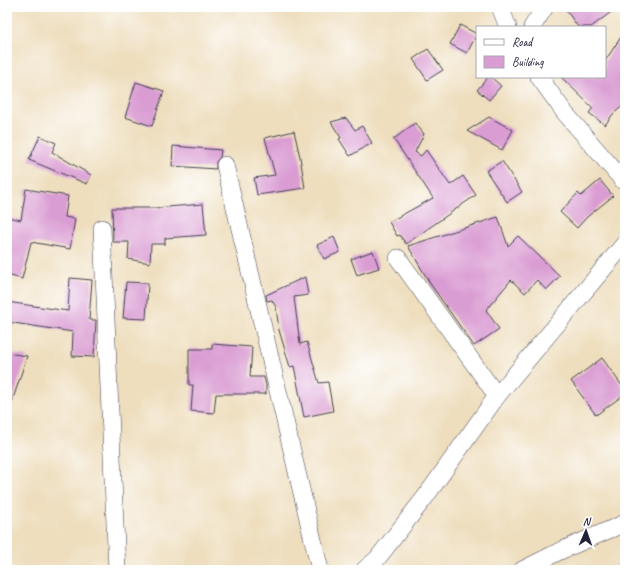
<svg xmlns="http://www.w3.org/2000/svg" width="632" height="577" viewBox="0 0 632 577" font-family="Caveat,sans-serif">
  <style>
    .building { fill: #da9dd3 }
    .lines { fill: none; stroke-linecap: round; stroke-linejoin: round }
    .street-casing { stroke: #413e4f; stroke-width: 18 }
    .street { stroke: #fff; stroke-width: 17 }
  </style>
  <rect width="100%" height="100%" fill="#fff"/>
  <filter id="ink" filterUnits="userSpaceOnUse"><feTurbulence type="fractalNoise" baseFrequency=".025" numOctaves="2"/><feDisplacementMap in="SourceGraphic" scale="8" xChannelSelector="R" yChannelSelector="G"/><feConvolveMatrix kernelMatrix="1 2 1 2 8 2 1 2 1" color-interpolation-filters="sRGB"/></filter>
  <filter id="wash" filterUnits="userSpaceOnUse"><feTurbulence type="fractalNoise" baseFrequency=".012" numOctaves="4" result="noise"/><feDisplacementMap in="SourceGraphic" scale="16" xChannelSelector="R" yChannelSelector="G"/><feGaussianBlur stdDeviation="0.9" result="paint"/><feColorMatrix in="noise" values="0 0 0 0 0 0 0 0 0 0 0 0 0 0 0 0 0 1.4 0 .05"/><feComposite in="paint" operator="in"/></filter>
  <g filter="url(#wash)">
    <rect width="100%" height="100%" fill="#eedebe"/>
    <g id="blocks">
      <g class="building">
        <polygon points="564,7 618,7 591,27 578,27"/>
        <polygon points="460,25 477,34 467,53 450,44"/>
        <polygon points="625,31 625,104 613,114 605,125 589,113 593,108 561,77 605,77 605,61"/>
        <polygon points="428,49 443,70 427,80 413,59"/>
        <polygon points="488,77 491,77 501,86 489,100 477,90"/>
        <polygon points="136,82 164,91 152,126 125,117"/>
        <polygon points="489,117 513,130 502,150 467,131"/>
        <polygon points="346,118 355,130 362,126 372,143 350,156 339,139 341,138 331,122"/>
        <polygon points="415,123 424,134 415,152 421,156 426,150 450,185 463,176 476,195 406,244 400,235 397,236 389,222 433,198 393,138 395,138"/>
        <polygon points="294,131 300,157 305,188 257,195 254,178 275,175 265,138"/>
        <polygon points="40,136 56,143 52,152 91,175 87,184 29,160"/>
        <polygon points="173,146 221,150 220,157 216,162 216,169 172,166"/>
        <polygon points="502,161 522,192 507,202 486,171"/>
        <polygon points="600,180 613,196 587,217 577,228 560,212 578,193 581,196"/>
        <polygon points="26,189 68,196 65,217 75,219 70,249 31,242 22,279 7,275 7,217 21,220"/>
        <polygon points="203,204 206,235 165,238 165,244 151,244 150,263 128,259 129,242 113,242 112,208 155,208"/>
        <polygon points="498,217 508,246 518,236 560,276 546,290 537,280 525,293 511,280 486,310 499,329 474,346 431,285 408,246"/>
        <polygon points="334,237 340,252 324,259 317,245"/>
        <polygon points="373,251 379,268 357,275 351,259"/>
        <polygon points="305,277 308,295 294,297 300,344 307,342 319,383 328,382 333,411 304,417 294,366 290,367 279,330 276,307 272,300 267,301 266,295"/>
        <polygon points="70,278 92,280 89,320 96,320 94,357 72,356 73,332 7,322 7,302 68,311"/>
        <polygon points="126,282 148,283 146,319 123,318"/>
        <polygon points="212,344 252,347 250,377 264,377 266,385 266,394 216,394 214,413 191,411 193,385 189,385 189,349 212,349"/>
        <polygon points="7,353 27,356 10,408 7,408"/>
        <polygon points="602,358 625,390 625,394 596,415 571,381"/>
      </g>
    </g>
  </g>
  <g filter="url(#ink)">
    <use href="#blocks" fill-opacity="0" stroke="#413e4f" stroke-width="1"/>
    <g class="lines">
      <g class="street-casing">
        <g id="street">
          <polyline points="500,7 508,27"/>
          <polyline points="532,27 545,7"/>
          <polyline points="539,77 565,113 625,183"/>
          <polyline points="225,165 320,570"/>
          <polyline points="102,228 117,570"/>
          <polyline points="398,258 497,396"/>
          <polyline points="364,570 377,559 426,496 497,396 625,243"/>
          <polyline points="522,570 560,551 625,523"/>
        </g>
      </g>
      <use href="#street" class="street"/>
    </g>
  </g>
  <rect width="632" height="577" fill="none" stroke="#fff" stroke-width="24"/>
  <rect x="476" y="26" width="130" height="52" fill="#ffffff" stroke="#a7a7b1"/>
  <rect x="484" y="39" width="20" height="6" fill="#ffffff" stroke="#a7a7b1"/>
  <text x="512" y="46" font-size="12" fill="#22223b">Road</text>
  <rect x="484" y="56" width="20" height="12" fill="#da9dd3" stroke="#a7a7b1"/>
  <text x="512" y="66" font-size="12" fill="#22223b">Building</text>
  <g transform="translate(586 531) rotate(2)" stroke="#ffffff" stroke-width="3" paint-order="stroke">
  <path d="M0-3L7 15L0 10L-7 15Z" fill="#22223b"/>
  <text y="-6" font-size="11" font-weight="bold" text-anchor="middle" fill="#22223b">N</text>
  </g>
</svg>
